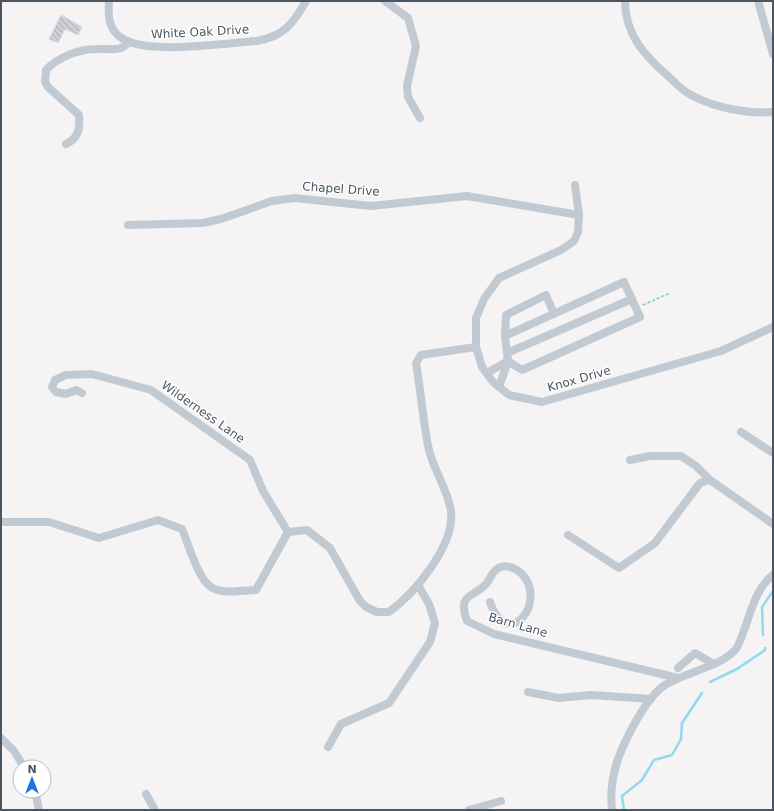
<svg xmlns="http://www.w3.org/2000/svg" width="774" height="811" viewBox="0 0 774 811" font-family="'DejaVu Sans',sans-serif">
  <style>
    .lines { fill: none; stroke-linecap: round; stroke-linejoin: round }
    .stream { stroke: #90daee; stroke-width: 2.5 }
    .building { fill: url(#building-back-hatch); stroke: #d7d9de }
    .path { stroke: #7ad0a6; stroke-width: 1.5; stroke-dasharray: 3 2; stroke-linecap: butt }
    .minor { stroke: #c1cad2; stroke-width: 8 }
    .labels { text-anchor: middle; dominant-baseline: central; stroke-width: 3; stroke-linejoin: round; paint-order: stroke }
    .street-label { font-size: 12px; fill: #4a5661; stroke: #fff }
  </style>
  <defs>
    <pattern id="building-back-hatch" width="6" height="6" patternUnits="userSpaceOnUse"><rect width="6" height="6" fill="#cdcfd5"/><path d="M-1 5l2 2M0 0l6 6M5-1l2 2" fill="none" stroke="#a8abb0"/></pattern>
  </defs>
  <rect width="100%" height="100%" fill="#f5f3f3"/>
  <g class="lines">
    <g class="stream">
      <polyline points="763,635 762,607 773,591"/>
      <polyline points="710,682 737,669 765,650 765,648"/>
      <polyline points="624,810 622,796 642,780 654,760 672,755 681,739 682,723 702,693"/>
    </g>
  </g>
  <polygon class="building" points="61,15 82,27 78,35 65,29 58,43 49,39"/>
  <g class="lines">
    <polyline class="path" points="643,305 670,293"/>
    <g class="minor">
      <path d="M109 1C108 15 108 28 120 37 145 56 225 43 257 41 284 36 293 24 306 1"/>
      <polyline points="385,1 408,18 416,46 407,86 408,97 420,118"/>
      <path d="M625 1C625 35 645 56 669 77 676 84 684 92 693 96 716 108 747 114 773 112"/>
      <polyline points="758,1 773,54"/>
      <path d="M66 144C79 138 80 128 79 115L48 87 45 82 46 70C58 57 79 49 97 49 109 48 120 53 129 42"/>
      <polyline points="575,185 579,215 578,232 574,241 561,250 499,278 484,299 476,318 476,347 482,367 493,382 509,395 542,402 721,351 773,327"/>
      <polyline points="128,225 203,223 221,219 272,201 294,198 371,206 467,196 579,215"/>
      <polyline points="505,336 624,282 640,317 522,370 508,361 505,336 506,315 546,295 554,314"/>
      <polyline points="507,353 632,299"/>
      <polyline points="487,373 508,361"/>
      <polyline points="499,387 508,361"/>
      <polyline points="82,393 76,390 66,394 56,392 52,387 55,380 66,375 92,374 151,390 250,460 263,491 288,532"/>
      <polyline points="741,432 773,453"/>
      <polyline points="630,460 650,456 681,456 696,466 710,480 773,524"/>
      <path d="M1 522H49L99 538 158 520 182 529C188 543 198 579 211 587 222 595 243 590 256 590L288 532"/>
      <path d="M288 532 307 530 330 548 360 601 366 607 377 612H389C415 593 455 545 451 511 448 490 434 471 429 450 423 422 421 392 416 363L421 355 476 347"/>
      <polyline points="568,535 619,568 655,543 700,483 710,480"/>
      <path d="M490 602C508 654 548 601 522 574 516 568 504 563 497 569 492 572 490 580 486 584 473 598 457 593 467 621L494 634 678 678"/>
      <polyline points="678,668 695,653 712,663"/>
      <polyline points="528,692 559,698 591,695 651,699"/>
      <polyline points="1,738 14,751 24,767"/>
      <polyline points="328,747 341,724 389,703 430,642 435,623 429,604 418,585"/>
      <polyline points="35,791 39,810"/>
      <polyline points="146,794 155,810"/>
      <polyline points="469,810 501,801"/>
      <path d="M612 810C610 794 613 774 618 759 626 738 646 697 665 685 683 673 722 666 735 650 739 646 741 638 743 633 751 613 755 589 773 575"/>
    </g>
  </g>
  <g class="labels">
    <g class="street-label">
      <text transform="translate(200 32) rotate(-3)">White Oak Drive</text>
      <text transform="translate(341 189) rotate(4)">Chapel Drive</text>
      <text transform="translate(579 379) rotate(-16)">Knox Drive</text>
      <text transform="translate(203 412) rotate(35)">Wilderness Lane</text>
      <text transform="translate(518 625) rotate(16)">Barn Lane</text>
    </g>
  </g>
  <rect width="774" height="811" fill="none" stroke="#4a5661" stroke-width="4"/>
  <g transform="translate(32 779)"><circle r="19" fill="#ffffff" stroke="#b7bbc0"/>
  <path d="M0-3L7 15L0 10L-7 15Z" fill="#1a73e8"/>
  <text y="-6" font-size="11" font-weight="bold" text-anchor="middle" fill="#4a5661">N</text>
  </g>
</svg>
